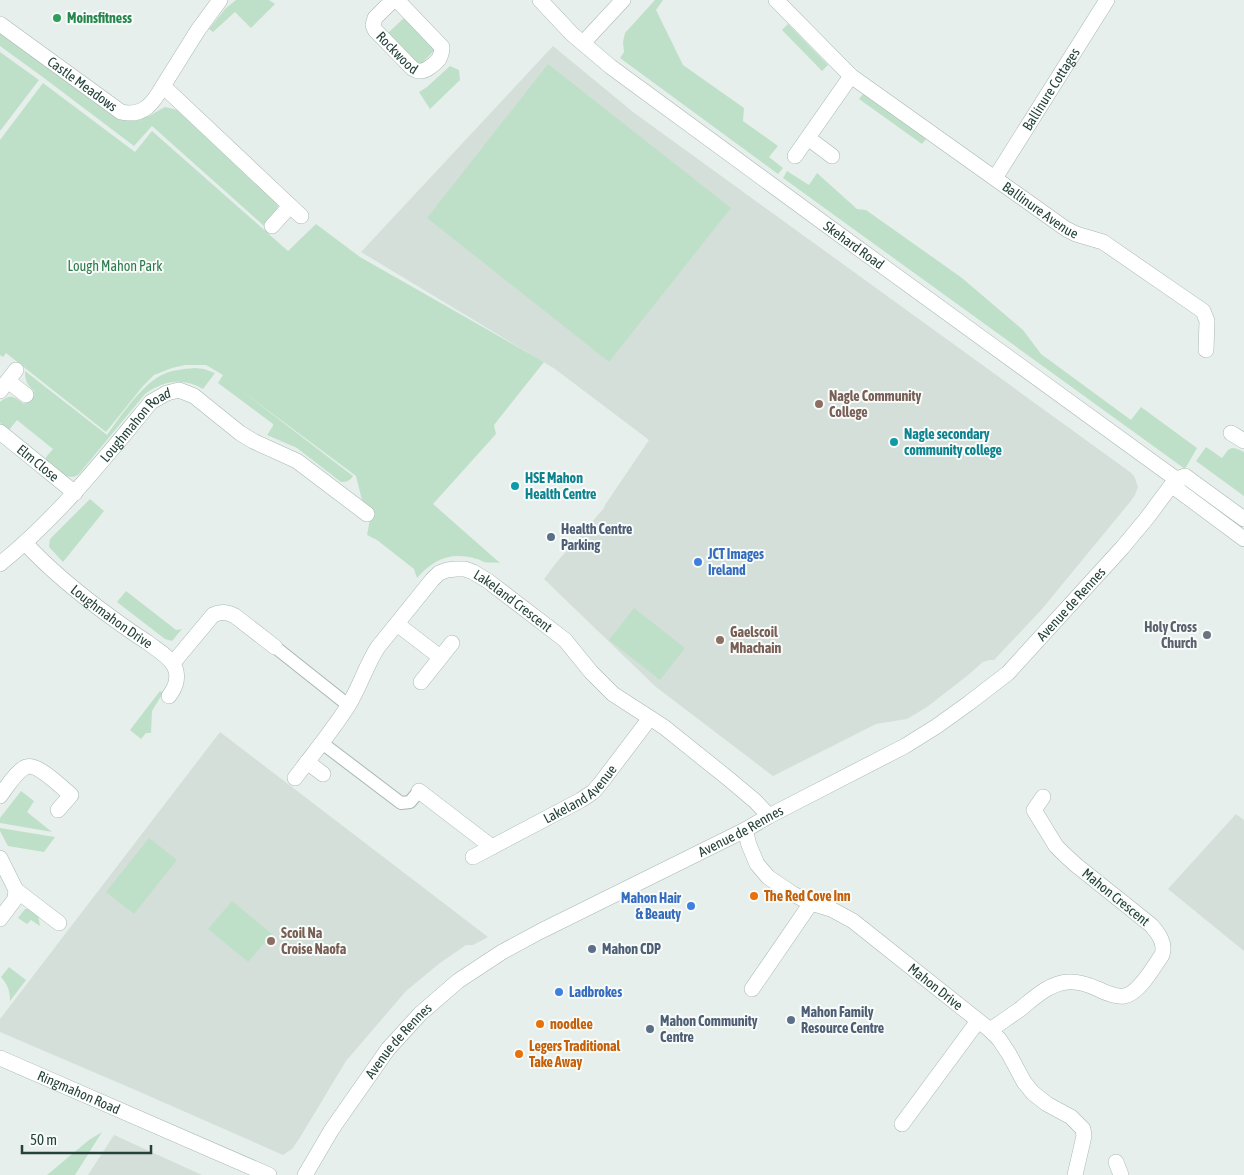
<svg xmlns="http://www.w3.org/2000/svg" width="1244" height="1175" viewBox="0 0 1244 1175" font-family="'Asap Condensed',sans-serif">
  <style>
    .built { fill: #d4dfda }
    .green { fill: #bfe0c8 }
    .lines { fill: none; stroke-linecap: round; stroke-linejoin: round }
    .pedestrian-casing { stroke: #a8b8b2; stroke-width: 14 }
    .minor-casing { stroke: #a8b8b2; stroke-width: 16 }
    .tertiary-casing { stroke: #a8b8b2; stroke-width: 16 }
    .pedestrian { stroke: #fff; stroke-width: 12 }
    .minor { stroke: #fff; stroke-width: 15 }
    .tertiary { stroke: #fff; stroke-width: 15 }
    .leisure-dot { fill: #2e9e5b; stroke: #f7fbf9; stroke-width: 2 }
    .education-dot { fill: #8d6e63; stroke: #f7fbf9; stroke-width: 2 }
    .culture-dot { fill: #0f9aa8; stroke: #f7fbf9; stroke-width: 2 }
    .service-dot { fill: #5c6f8a; stroke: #f7fbf9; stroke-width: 2 }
    .shop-dot { fill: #3f7fe0; stroke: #f7fbf9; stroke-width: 2 }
    .worship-dot { fill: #6b7280; stroke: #f7fbf9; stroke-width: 2 }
    .food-dot { fill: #e8710a; stroke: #f7fbf9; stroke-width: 2 }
    .labels { text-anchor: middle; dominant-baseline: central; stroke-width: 4; stroke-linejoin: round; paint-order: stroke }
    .leisure-label { font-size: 14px; font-weight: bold; fill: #27864d; stroke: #f7fbf9; text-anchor: start }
    .street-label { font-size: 14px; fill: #24423a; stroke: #f7fbf9 }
    .park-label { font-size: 14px; fill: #2d7a4b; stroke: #f7fbf9 }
    .education-label { font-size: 14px; font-weight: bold; fill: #785e54; stroke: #f7fbf9; text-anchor: start }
    .culture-label { font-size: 14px; font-weight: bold; fill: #0d838f; stroke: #f7fbf9; text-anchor: start }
    .service-label { font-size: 14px; font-weight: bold; fill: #4e5e75; stroke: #f7fbf9; text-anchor: start }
    .shop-label { font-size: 14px; font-weight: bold; fill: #366cbe; stroke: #f7fbf9; text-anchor: start }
    .worship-label { font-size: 14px; font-weight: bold; fill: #5b616d; stroke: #f7fbf9; text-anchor: end }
    .food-label { font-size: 14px; font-weight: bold; fill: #c56008; stroke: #f7fbf9; text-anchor: start }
  </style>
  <rect width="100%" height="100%" fill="#e6efeb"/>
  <g class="built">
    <polygon points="553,46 633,112 1130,472 1134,476 1136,481 1138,487 1135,495 1130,502 1042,609 994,660 989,660 983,662 967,676 927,707 907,719 876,724 773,776 656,687 544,579 556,563 604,508 605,505 649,440 555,369 361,252"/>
    <polygon points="220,732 488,937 473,945 466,945 440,963 406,991 346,1061 299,1139 292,1149 283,1155 133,1089 0,1032 0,1019"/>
    <polygon points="1236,814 1244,820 1244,951 1168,889"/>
    <polygon points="114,1135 202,1175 88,1175"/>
  </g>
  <g class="green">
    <polygon points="236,0 269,0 275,4 251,28 235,12 213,32 209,29 225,9"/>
    <polygon points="655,0 663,0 656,10 683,65 744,108 743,121 778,146 769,157 783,168 778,174 620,58 624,52 623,42 625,33"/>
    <polygon points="404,18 434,48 434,51 421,64 418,64 388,33"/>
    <polygon points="788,24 828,65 822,71 782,30"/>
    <path d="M0 33 119 119C138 124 149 116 165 107L177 110 275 202 278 206 275 212 264 226 152 126 134 146 44 78 0 46Z"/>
    <polygon points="0,52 39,80 0,131"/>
    <polygon points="548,64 731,208 609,362 427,218"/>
    <polygon points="450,66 459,70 460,80 430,109 419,92 427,87"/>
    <path d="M43 83 135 152 152 131 288 251 316 224 360 257 544 362 494 425 496 434 433 504 500 563C495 562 488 563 484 562 481 561 479 559 477 559 452 551 433 559 417 578L414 569 377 540 367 535 372 509 362 500 356 476 238 388 353 476C350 481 346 482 341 482L297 448 267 435 273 426V424L218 383 223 375 206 365H185L172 368 154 375 143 386 106 432 6 353 3 357 0 355V140Z"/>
    <polygon points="863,94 926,139 922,144 859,99"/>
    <polygon points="787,171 809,185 817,173 857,209 866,210 962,278 1023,330 1041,354 1131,420 1141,407 1197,448 1185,469 783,178"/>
    <path d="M195 368 204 369 215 373 203 389C183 377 163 381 145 394L78 475C66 482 55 468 46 460V457L53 449 17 420 9 430 0 423V402C11 393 14 397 24 404L34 391C27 385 25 380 25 371L107 435C120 417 141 386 160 376 170 370 183 369 195 368Z"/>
    <path d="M1206 447 1222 458C1230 447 1230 445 1244 452V496L1196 461Z"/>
    <polygon points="90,499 104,511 63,562 49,547 50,539"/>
    <polygon points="126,591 171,626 176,630 182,629 172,641 165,639 117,602"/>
    <polygon points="634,608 685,648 660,680 609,640"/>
    <polygon points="160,691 163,693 152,711 151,733 146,733 141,739 130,730"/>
    <polygon points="21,791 34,801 27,812 52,832 0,823 0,818"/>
    <polygon points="0,828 55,837 44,852 8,846 0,831"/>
    <polygon points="149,838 177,860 134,914 106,892"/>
    <polygon points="232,901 272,934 248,962 208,929"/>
    <polygon points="25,909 29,909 38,915 40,926 31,920 27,924 18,918"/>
    <path d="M9 967 26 980 10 1001C10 991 8 985 1 977Z"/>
    <polygon points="102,1132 75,1175 47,1175 89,1140"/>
  </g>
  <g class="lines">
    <g class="pedestrian-casing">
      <g id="pedestrian">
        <polyline points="275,647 348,705"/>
        <polyline points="322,743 401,803 410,802 419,791"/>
      </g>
    </g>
    <g class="minor-casing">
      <g id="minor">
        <polyline points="220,0 198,30 163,86 301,216"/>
        <path id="s1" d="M393 0 375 18 373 25 375 30 412 68C414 69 416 71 419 71 425 72 435 64 439 59 441 55 442 51 442 47L397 0"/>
        <path id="s2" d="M776 0 851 76 1066 229 1076 234 1103 242 1203 311 1207 321 1206 350"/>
        <path id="s3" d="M0 24 121 112C144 117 153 103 163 86"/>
        <polyline points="583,43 623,0"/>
        <polyline points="808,138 832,156"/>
        <polyline points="795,156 851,76"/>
        <path id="s4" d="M995 178 1107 0"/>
        <polyline points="272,226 290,206"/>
        <polyline points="8,381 26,395"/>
        <polyline points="0,391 16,370"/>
        <path id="s5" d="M0 432 75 493"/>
        <polyline points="1231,433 1244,441"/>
        <path id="s6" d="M25 543C52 572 83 597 115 620 126 628 136 635 147 642 156 649 167 655 173 664 180 675 176 687 169 696"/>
        <path id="s7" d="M0 564C58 517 104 459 151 402L167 393 179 390 194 396 240 433 253 441 297 461 367 514"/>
        <polyline points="397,624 440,657"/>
        <path d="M173 663 213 615C221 611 227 612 235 616L275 647"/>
        <polyline points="421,682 452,643"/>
        <polyline points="307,762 323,774"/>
        <path id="s8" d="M295 778C313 754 332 731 348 706 360 687 366 665 378 647L432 580 439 573 447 570 456 569H465L473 572 488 581 565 640 591 672 613 694 664 727 730 780 755 801 769 816"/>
        <polyline points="419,791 492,847"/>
        <path d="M0 796C7 787 14 774 24 768 35 760 61 787 71 795L58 810"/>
        <path id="s9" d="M745 830 749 845 757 864 768 877 793 894 811 903 831 909 853 921 990 1030 999 1039 1009 1054 1024 1082 1033 1093 1047 1104 1071 1117 1083 1129 1084 1136 1075 1175"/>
        <path id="s10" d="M473 857 581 800 593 792 600 784 650 718"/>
        <polyline points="0,858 16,890"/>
        <polyline points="0,919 15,899 16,890 59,923"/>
        <polyline points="752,989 811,903"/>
        <path d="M990 1030C1000 1023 1009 1017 1019 1010 1033 999 1049 983 1068 982 1079 981 1089 985 1098 989 1106 993 1115 997 1124 996 1139 994 1154 966 1162 955 1166 943 1158 933 1151 925L1076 865 1065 855 1056 846 1034 810 1043 797"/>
        <polyline points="902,1124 978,1021"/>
        <polyline points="1116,1162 1121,1175"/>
      </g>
    </g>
    <g class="tertiary-casing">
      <g id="tertiary">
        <path id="s11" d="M540 0 572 34 611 67 851 243 1176 479 1178 490 1244 539"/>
        <polyline points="1176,479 1185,476 1244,519"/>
        <path id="s12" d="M0 1058 269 1175"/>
        <path id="s13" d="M305 1175 332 1129 388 1049 420 1014 458 981 502 952 541 931 745 830 769 816 905 746 937 726 969 703 1008 673 1122 548 1147 518 1176 479"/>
      </g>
    </g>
    <use href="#pedestrian" class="pedestrian"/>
    <use href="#minor" class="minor"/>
    <use href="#tertiary" class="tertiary"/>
  </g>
  <circle class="leisure-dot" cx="57" cy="18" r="5"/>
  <g class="education-dot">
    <circle cx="819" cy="404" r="5"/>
    <circle cx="720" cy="640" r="5"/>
    <circle cx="271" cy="941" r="5"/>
  </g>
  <g class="culture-dot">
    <circle cx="894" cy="442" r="5"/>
    <circle cx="515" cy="486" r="5"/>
  </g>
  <g class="service-dot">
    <circle cx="551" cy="537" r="5"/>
    <circle cx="592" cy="949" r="5"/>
    <circle cx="791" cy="1020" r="5"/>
    <circle cx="650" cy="1029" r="5"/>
  </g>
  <g class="shop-dot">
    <circle cx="698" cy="562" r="5"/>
    <circle cx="691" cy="906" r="5"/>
    <circle cx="559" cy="992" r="5"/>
  </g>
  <circle class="worship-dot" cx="1207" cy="635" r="5"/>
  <g class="food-dot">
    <circle cx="754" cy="896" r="5"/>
    <circle cx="540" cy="1024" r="5"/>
    <circle cx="519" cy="1054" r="5"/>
  </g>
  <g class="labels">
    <g class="leisure-label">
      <text x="67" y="18">Moinsfitness</text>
    </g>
    <g class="street-label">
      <text stroke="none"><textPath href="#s1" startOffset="70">Rockwood</textPath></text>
      <text stroke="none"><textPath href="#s3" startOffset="102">Castle Meadows</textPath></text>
      <text stroke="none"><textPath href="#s4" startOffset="105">Ballinure Cottages</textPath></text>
      <text stroke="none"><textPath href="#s2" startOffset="339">Ballinure Avenue</textPath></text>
      <text stroke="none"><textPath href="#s11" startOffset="399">Skehard Road</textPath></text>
      <text stroke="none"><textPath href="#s7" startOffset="195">Loughmahon Road</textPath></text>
      <text stroke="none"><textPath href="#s5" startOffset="49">Elm Close</textPath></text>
      <text stroke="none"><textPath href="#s8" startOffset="336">Lakeland Crescent</textPath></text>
      <text stroke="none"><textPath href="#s13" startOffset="974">Avenue de Rennes</textPath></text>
      <text stroke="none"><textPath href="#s6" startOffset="114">Loughmahon Drive</textPath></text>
      <text stroke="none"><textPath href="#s10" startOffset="125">Lakeland Avenue</textPath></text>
      <text stroke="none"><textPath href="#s13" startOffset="569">Avenue de Rennes</textPath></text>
      <text transform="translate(1116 897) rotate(39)">Mahon Crescent</text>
      <text stroke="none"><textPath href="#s9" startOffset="255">Mahon Drive</textPath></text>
      <text stroke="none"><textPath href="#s13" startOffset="164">Avenue de Rennes</textPath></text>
      <text stroke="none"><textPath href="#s12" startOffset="86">Ringmahon Road</textPath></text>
    </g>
    <g class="park-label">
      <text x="115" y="266">Lough Mahon Park</text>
    </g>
    <g class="education-label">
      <text x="829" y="396">Nagle Community<tspan x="829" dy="16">College</tspan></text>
      <text x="730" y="632">Gaelscoil<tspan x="730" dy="16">Mhachain</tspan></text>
      <text x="281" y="933">Scoil Na<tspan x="281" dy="16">Croise Naofa</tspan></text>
    </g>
    <g class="culture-label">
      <text x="904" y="434">Nagle secondary<tspan x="904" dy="16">community college</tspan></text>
      <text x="525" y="478">HSE Mahon<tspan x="525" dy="16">Health Centre</tspan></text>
    </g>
    <g class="service-label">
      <text x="561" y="529">Health Centre<tspan x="561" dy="16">Parking</tspan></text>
      <text x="602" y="949">Mahon CDP</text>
      <text x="801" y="1012">Mahon Family<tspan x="801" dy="16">Resource Centre</tspan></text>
      <text x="660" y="1021">Mahon Community<tspan x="660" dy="16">Centre</tspan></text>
    </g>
    <g class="shop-label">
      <text x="708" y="554">JCT Images<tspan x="708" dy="16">Ireland</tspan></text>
      <text x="681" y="898" text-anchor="end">Mahon Hair<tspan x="681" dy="16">&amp; Beauty</tspan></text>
      <text x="569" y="992">Ladbrokes</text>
    </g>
    <g class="worship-label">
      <text x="1197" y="627">Holy Cross<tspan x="1197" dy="16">Church</tspan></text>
    </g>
    <g class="food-label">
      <text x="764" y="896">The Red Cove Inn</text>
      <text x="550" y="1024">noodlee</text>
      <text x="529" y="1046">Legers Traditional<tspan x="529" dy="16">Take Away</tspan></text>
    </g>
  </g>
  <path d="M22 1145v8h129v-8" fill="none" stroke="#24423a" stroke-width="2.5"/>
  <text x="30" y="1145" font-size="15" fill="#24423a" stroke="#f7fbf9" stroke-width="4" paint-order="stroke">50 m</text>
</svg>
